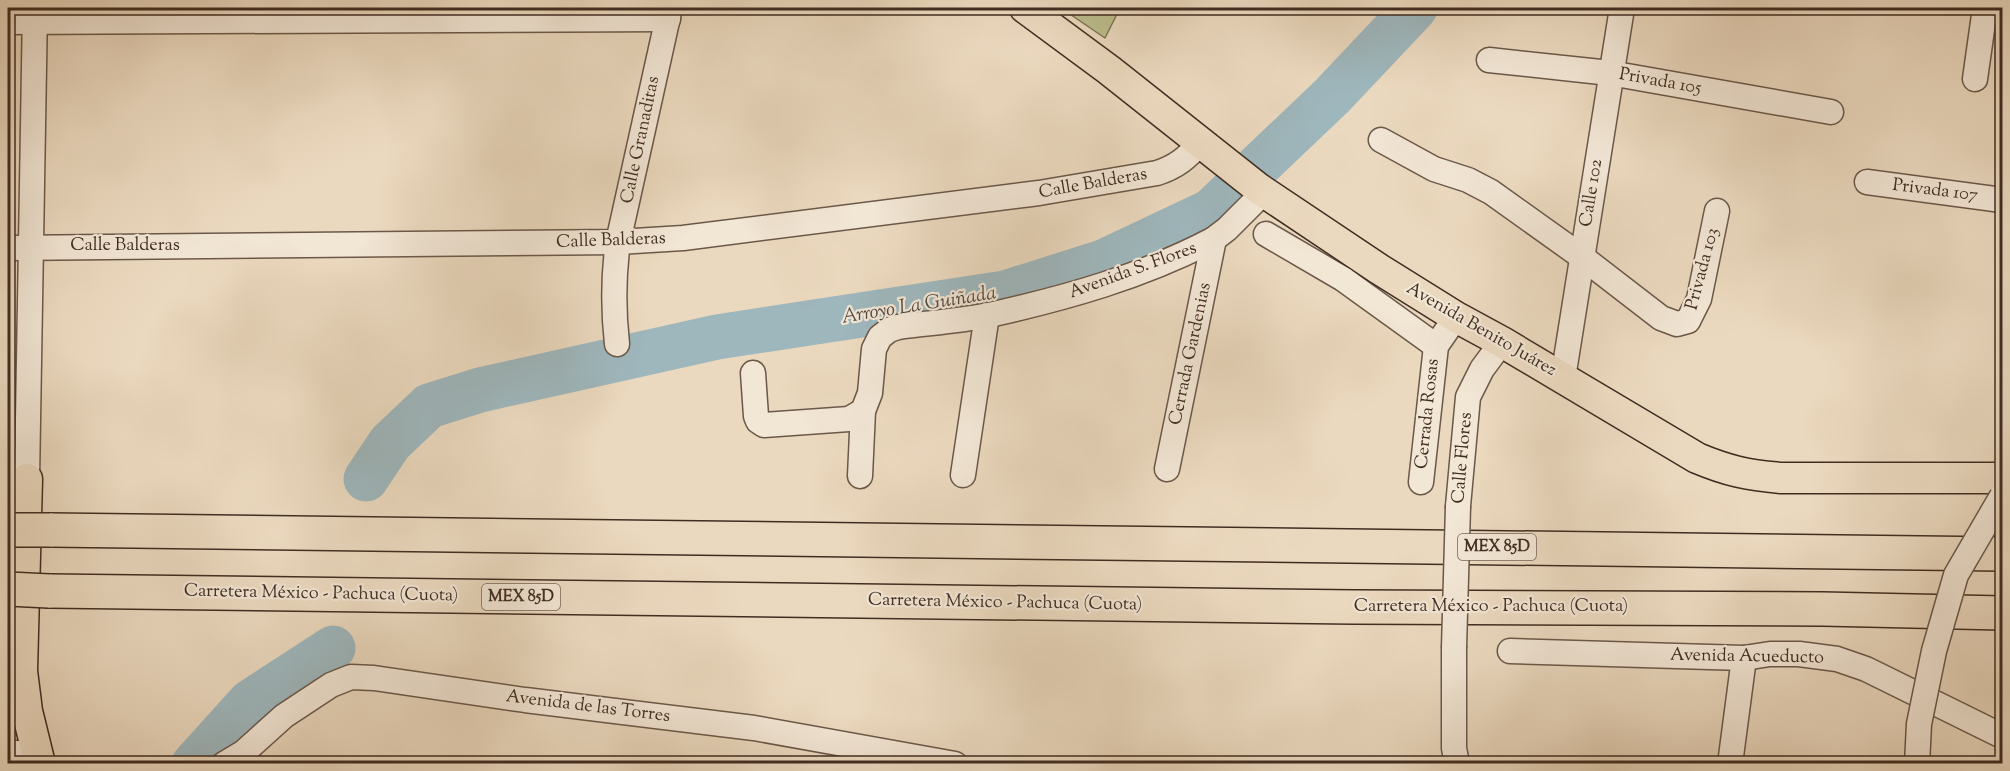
<svg xmlns="http://www.w3.org/2000/svg" width="2010" height="771" viewBox="0 0 2010 771" font-family="'Sorts Mill Goudy',serif">
  <style>
    .green { fill: #bdbe8e; stroke: #7e7658; stroke-width: 1.5 }
    .lines { fill: none; stroke-linecap: round; stroke-linejoin: round }
    .river { stroke: #9eb7bd; stroke-width: 45 }
    .minor-casing { stroke: #6b5849; stroke-width: 27 }
    .major-casing { stroke: #402d22; stroke-width: 33 }
    .highway-casing { stroke: #402d22; stroke-width: 36 }
    .minor { stroke: #f2e6d5; stroke-width: 24 }
    .major { stroke: #ebd9bf; stroke-width: 30 }
    .highway { stroke: #ebd9bf; stroke-width: 33 }
    .minor-bridge-casing { stroke: #6b5849; stroke-width: 27; stroke-linecap: butt }
    .highway-bridge-casing { stroke: #402d22; stroke-width: 36; stroke-linecap: butt }
    .minor-bridge { stroke: #f2e6d5; stroke-width: 24 }
    .highway-bridge { stroke: #ebd9bf; stroke-width: 33 }
    .labels { text-anchor: middle; dominant-baseline: central; stroke-width: 4.5; stroke-linejoin: round; paint-order: stroke }
    .shield { fill: #f2e6d5; stroke: #756458; stroke-width: 1.5 }
    .shield-label { font-size: 16px; font-weight: bold; fill: #402d22 }
    .street-label { font-size: 18px; fill: #402d22; stroke: #f2e6d5 }
    .water-label { font-size: 20px; font-style: italic; fill: #534941; stroke: #f2e6d5 }
  </style>
  <rect width="100%" height="100%" fill="#ebd9bf"/>
  <filter id="stains"><feTurbulence type="fractalNoise" baseFrequency=".00333" numOctaves="4"/><feColorMatrix values="0 0 0 0 .2 0 0 0 0 .09 0 0 0 0 .02 0 0 0 .5 -.17"/></filter>
  <radialGradient id="worn" r=".72"><stop offset=".6" stop-color="#630" stop-opacity="0"/><stop offset="1" stop-color="#630" stop-opacity=".3"/></radialGradient>
  <polygon class="green" points="1061,8 1120,8 1105,38"/>
  <g class="lines">
    <g class="river">
      <polyline points="366,479 390,443 429,406 480,390 717,337 1005,293 1103,262 1211,211 1332,96 1415,8"/>
      <polyline points="194,764 250,702 333,648"/>
    </g>
    <g class="minor-casing">
      <g id="minor">
        <polyline points="8,22 668,19"/>
        <polyline points="1489,60 1610,73 1831,112"/>
        <polyline points="1975,79 1985,8"/>
        <polyline points="1381,140 1434,169 1468,180 1491,192 1582,257 1661,318 1677,324 1688,321 1699,299 1717,211"/>
        <polyline points="1867,182 2002,200"/>
        <polyline points="1266,234 1343,279 1436,346"/>
        <path d="M8 248 618 242 683 238 1039 193 1157 173C1176 167 1187 158 1200 143"/>
        <path d="M617 344C613 308 613 278 618 242L670 8"/>
        <polyline points="753,373 756,416 758,421 764,425 849,419 863,411"/>
        <polyline points="1563,378 1622,8"/>
        <polyline points="1167,469 1214,239"/>
        <polyline points="963,475 987,315"/>
        <path d="M860 476 863 411 870 393 874 349 880 337 889 330 898 327C928 323 959 321 989 315 1066 298 1144 276 1214 239L1227 229 1264 192"/>
        <polyline points="27,479 35,8"/>
        <polyline points="1421,482 1436,346 1456,317"/>
        <polyline points="1458,506 1468,397 1482,369 1502,342"/>
        <polyline points="1454,648 1454,748 1457,764"/>
        <polyline points="1510,651 1744,658 1770,654 1799,654 1837,659 1866,669 2002,736"/>
        <polyline points="8,753 36,753"/>
        <polyline points="224,764 244,752 284,716 331,685 351,677 374,678 525,700 754,728 955,764"/>
        <polyline points="1730,764 1744,658"/>
      </g>
    </g>
    <g class="major-casing">
      <g id="major">
        <path d="M1025 8 1109 70 1258 188 1379 269 1456 317 1502 342 1697 458C1728 471 1747 475 1781 478H2002"/>
        <polyline points="27,479 22,671 27,711 40,764"/>
      </g>
    </g>
    <g class="highway-casing">
      <g id="highway">
        <polyline points="50,530 2002,554"/>
        <polyline points="49,591 1354,607 1823,609 2002,613"/>
      </g>
    </g>
    <use href="#minor" class="minor"/>
    <use href="#major" class="major"/>
    <use href="#highway" class="highway"/>
    <g class="minor-bridge-casing">
      <g id="minor-bridge">
        <polyline points="1454,648 1458,506"/>
        <polyline points="1917,764 1919,724 1934,651 1956,575 2002,496"/>
      </g>
    </g>
    <g class="highway-bridge-casing">
      <g id="highway-bridge">
        <polyline points="8,530 50,530"/>
        <polyline points="8,589 49,591"/>
      </g>
    </g>
    <use href="#minor-bridge" class="minor-bridge"/>
    <use href="#highway-bridge" class="highway-bridge"/>
  </g>
  <g class="labels">
    <g class="shield">
      <rect x="1458" y="534" width="78" height="26" rx="4.5"/>
      <rect x="482" y="584" width="78" height="26" rx="4.5"/>
    </g>
    <g class="shield-label">
      <text x="1497" y="547">MEX 85D</text>
      <text x="521" y="597">MEX 85D</text>
    </g>
    <g class="street-label">
      <text transform="translate(1660 82) rotate(10)">Privada 105</text>
      <text transform="translate(641 140) rotate(-78)">Calle Granaditas</text>
      <text transform="translate(1093 184) rotate(-10)">Calle Balderas</text>
      <text transform="translate(1935 191) rotate(7)">Privada 107</text>
      <text transform="translate(1592 193) rotate(-81)">Calle 102</text>
      <text transform="translate(611 241) rotate(-2)">Calle Balderas</text>
      <text x="125" y="246">Calle Balderas</text>
      <text transform="translate(1703 269) rotate(-75)">Privada 103</text>
      <text transform="translate(1133 271) rotate(-20)">Avenida S. Flores</text>
      <text transform="translate(1481 330) rotate(30)">Avenida Benito Juárez</text>
      <text transform="translate(1191 354) rotate(-78)">Cerrada Gardenias</text>
      <text transform="translate(1428 414) rotate(-84)">Cerrada Rosas</text>
      <text transform="translate(1463 458) rotate(-85)">Calle Flores</text>
      <text transform="translate(321 594) rotate(1)">Carretera México - Pachuca (Cuota)</text>
      <text transform="translate(1005 603) rotate(1)">Carretera México - Pachuca (Cuota)</text>
      <text x="1491" y="607">Carretera México - Pachuca (Cuota)</text>
      <text transform="translate(1747 657) rotate(1)">Avenida Acueducto</text>
      <text transform="translate(588 707) rotate(7)">Avenida de las Torres</text>
    </g>
    <g class="water-label">
      <text transform="translate(919 306) rotate(-9)">Arroyo La Guiñada</text>
    </g>
  </g>
  <rect width="2010" height="771" fill="none" stroke="#ebd9bf" stroke-width="30"/>
  <rect x="9" y="9" width="1992" height="753" fill="none" stroke="#402d22" stroke-width="3"/>
  <rect x="15" y="15" width="1980" height="741" fill="none" stroke="#402d22" stroke-width="1.5"/>
  <rect width="100%" height="100%" filter="url(#stains)"/>
  <rect width="100%" height="100%" fill="url(#worn)"/>
</svg>
